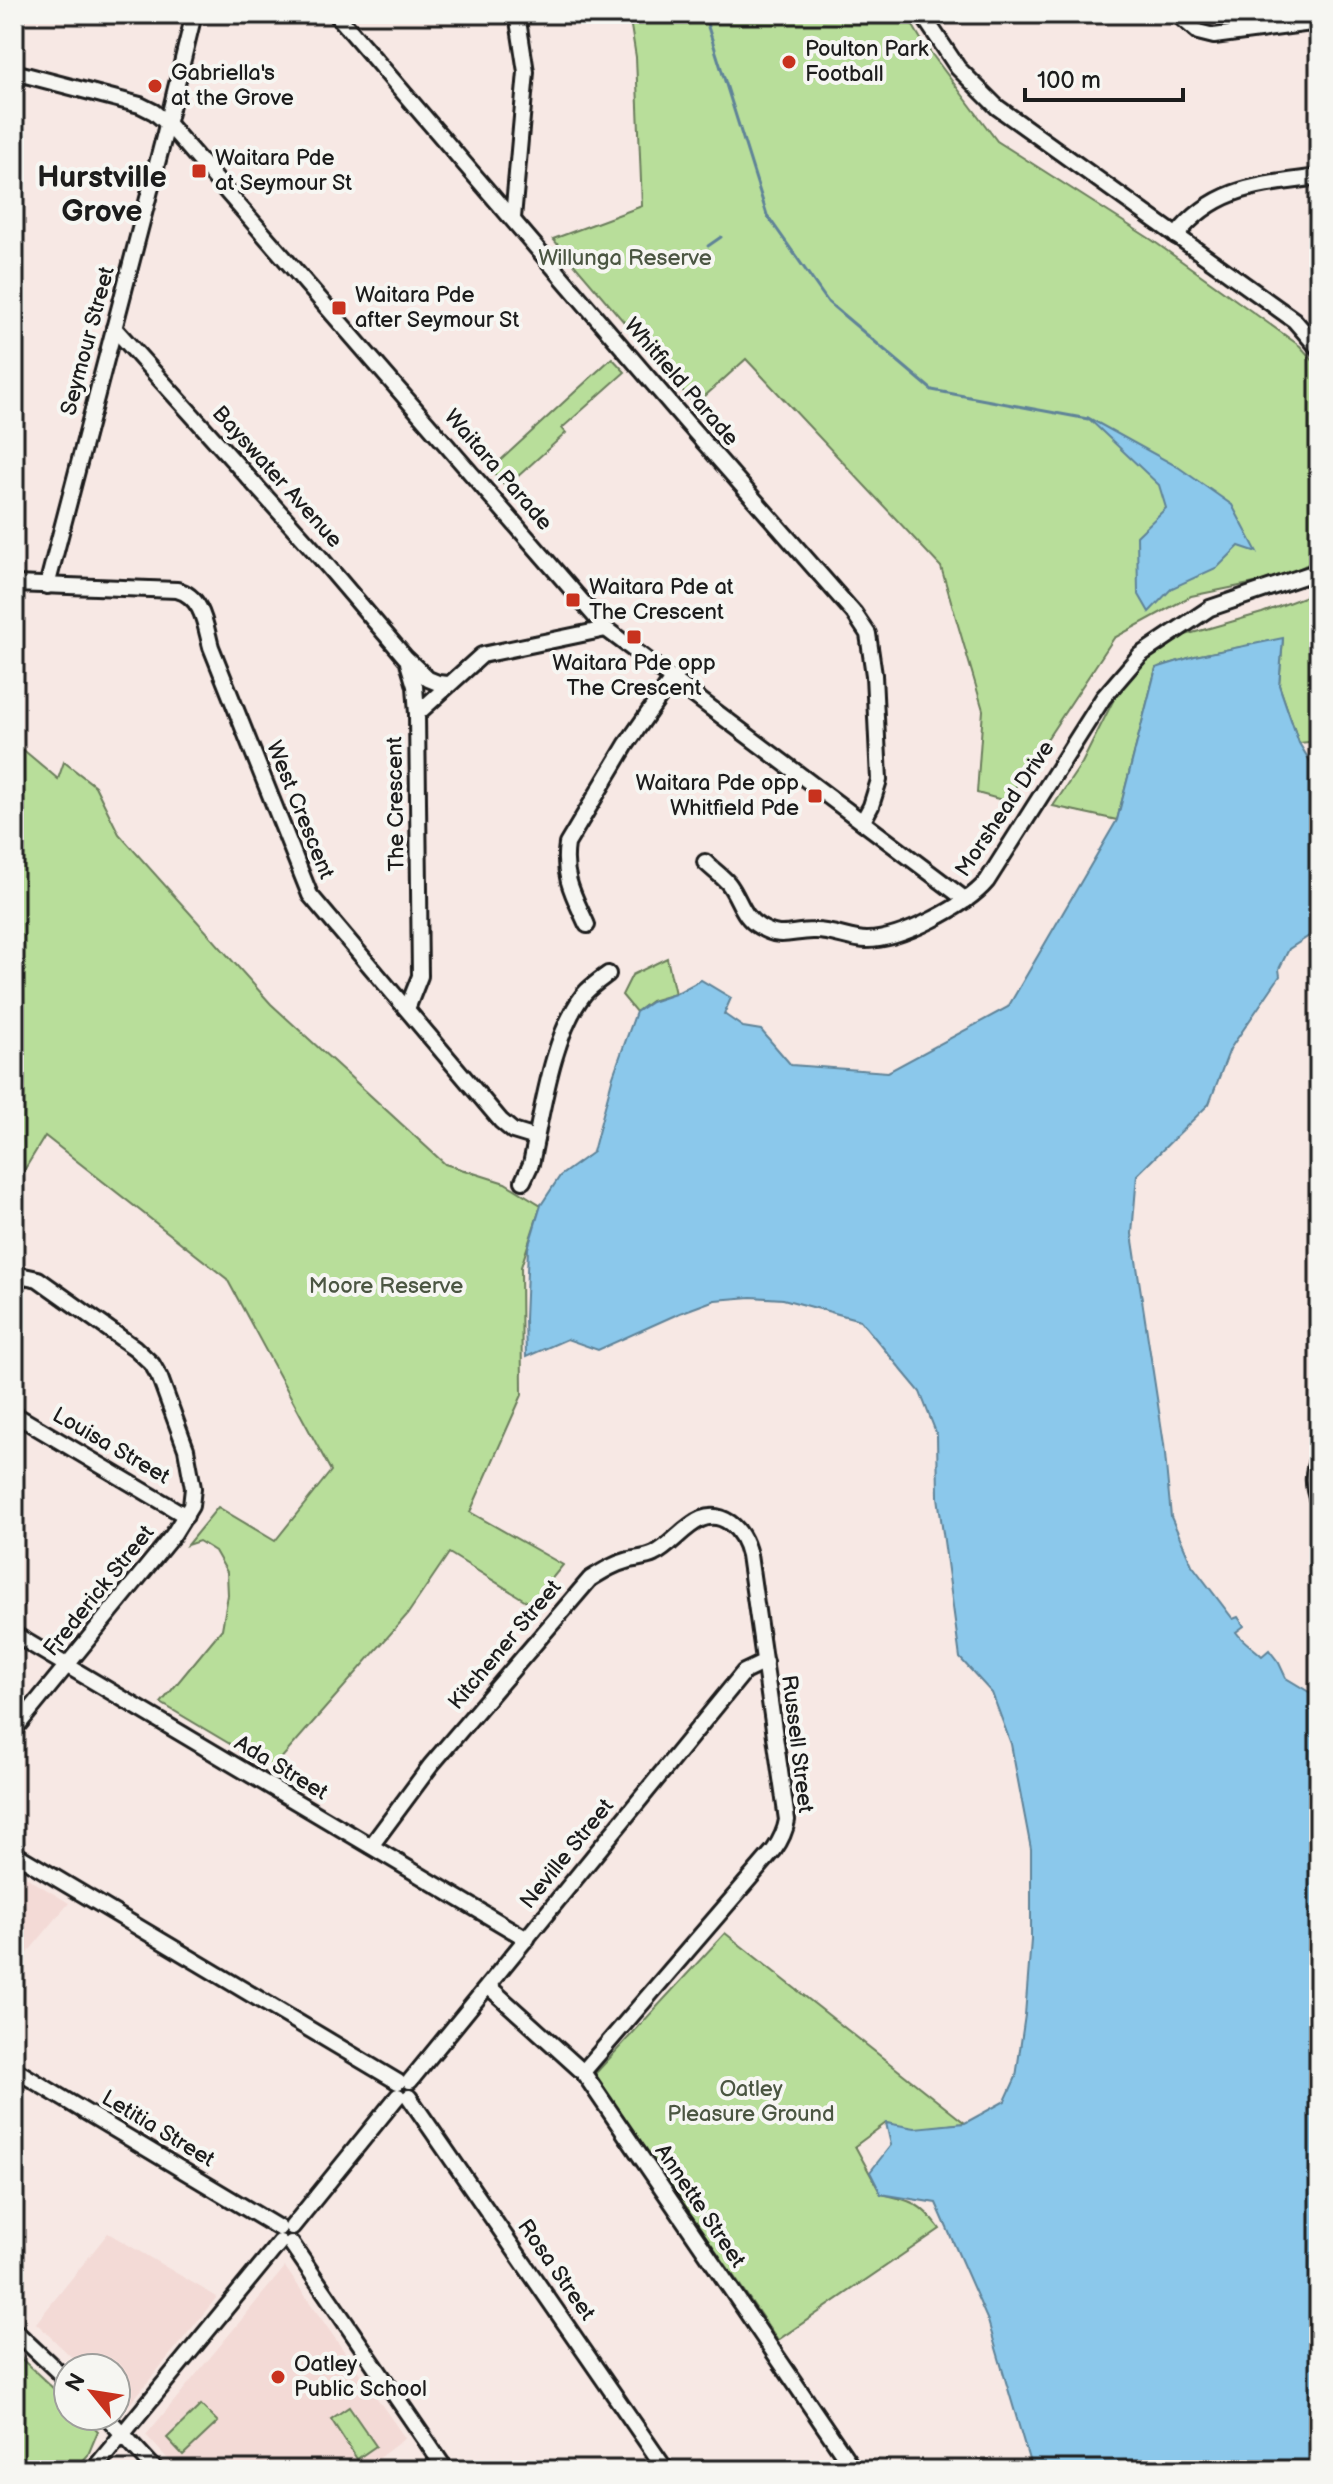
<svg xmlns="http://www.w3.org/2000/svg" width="1333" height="2484" viewBox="0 0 1333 2484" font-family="'Balsamiq Sans',sans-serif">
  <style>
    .built { fill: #f3dad6 }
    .green { fill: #b8de9a; stroke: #6a7d5b; stroke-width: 2 }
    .water { fill: #8bc8eb; stroke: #5f8398; stroke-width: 2 }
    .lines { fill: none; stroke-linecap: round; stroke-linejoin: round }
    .stream { stroke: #5f8398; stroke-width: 3 }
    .minor-casing { stroke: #1c1c1c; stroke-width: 20 }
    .minor { stroke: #f6f6f2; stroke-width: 14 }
    .poi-dot { fill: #c8321e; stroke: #f6f6f2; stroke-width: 3 }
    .labels { text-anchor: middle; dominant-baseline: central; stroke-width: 8; stroke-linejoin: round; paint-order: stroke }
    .poi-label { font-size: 22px; fill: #1c1c1c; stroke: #f6f6f2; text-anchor: start }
    .park-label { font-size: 22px; fill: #4b5642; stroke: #f6f6f2 }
    .street-label { font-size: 22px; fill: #1c1c1c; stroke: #f6f6f2 }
    .district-label { font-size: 30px; font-weight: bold; fill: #1c1c1c; stroke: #f6f6f2 }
  </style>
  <rect width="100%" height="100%" fill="#f7e8e4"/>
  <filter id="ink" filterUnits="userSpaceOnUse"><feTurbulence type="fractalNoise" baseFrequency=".0125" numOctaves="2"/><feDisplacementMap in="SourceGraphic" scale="16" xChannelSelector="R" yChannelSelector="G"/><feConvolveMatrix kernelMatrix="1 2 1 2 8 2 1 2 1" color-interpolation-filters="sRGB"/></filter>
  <g filter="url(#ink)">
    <g class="built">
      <polygon points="14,1870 69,1903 19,1963 14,1961"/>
      <polygon points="108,2233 217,2297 125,2410 116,2401 116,2368 83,2368 36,2323"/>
      <polygon points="285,2267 405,2438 363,2470 178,2470 146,2435"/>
    </g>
    <g class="green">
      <polygon points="629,14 906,14 922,41 997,141 1152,240 1300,346 1319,367 1319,559 1279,578 1191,596 1114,638 1006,801 977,793 983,710 941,567 746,359 695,405 553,239 642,206 636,57"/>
      <polygon points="612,358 625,372 562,428 566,433 506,487 491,469"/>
      <polygon points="1319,591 1319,741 1299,743 1279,685 1283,639 1195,656 1156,668 1117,820 1053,806 1082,763 1115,697 1146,656 1175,638 1262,613"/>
      <polygon points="14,742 58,779 64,762 95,786 119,834 271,1004 445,1164 505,1183 541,1205 521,1267 522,1395 470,1512 563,1565 531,1604 449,1553 407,1615 272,1769 161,1703 222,1629 228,1595 227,1572 215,1551 199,1541 187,1545 218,1507 275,1541 331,1471 227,1279 45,1136 14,1187"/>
      <polygon points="667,958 675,994 651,1001 636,1012 622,995 632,975"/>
      <path d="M725 1933 965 2123 915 2129 886 2123 855 2146 881 2194C911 2200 921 2203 940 2229L778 2340 594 2075Z"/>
      <polygon points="14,2352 68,2402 68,2416 83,2416 98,2431 88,2455 75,2470 20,2470 14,2464"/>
      <polygon points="201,2405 218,2422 183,2455 167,2438"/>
      <polygon points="349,2407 376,2446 357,2459 331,2419"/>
    </g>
    <g class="water">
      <polygon points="1087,417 1178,467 1232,505 1257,552 1239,546 1218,567 1172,588 1149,612 1138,593 1137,536 1166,508 1159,485"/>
      <path d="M1283 638 1279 685 1299 743 1319 776V914L1309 936 1289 949 1279 969 1280 976 1230 1049 1209 1104 1137 1175 1132 1234 1164 1444 1171 1517 1192 1565 1233 1619 1238 1617 1244 1626 1236 1632C1243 1642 1253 1647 1262 1656L1269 1650 1279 1663 1286 1678 1319 1698V2470H1032L988 2321 936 2203 881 2194 870 2172 891 2145 886 2123 915 2128 965 2123 1005 2101 1016 2077 1025 2015 1031 1940V1849L1011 1744 992 1693 960 1658 938 1497 937 1435 920 1392 860 1320 783 1299 751 1297 715 1300 680 1313 598 1350 567 1339 526 1357 525 1319 528 1248 541 1205 560 1176 593 1152 613 1076 636 1012 651 1002 675 994 701 980 731 998 724 1014 743 1027 761 1030 791 1065 888 1072 1008 1007 1117 820 1156 668 1195 656Z"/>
    </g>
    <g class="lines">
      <g class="stream">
        <polyline points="704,14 767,215 828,302 932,390 1088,419"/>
        <polyline points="708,246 721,237"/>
        <polyline points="14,1084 16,1082"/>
      </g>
      <g class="minor-casing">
        <g id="minor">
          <polyline points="336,14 687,423 854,613 868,634 874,675 879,780 871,806 863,821"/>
          <polyline points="922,14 958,68 997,107 1294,320 1319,349"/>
          <polyline points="1177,14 1198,32 1214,36 1319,22"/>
          <polyline points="14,26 17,14"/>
          <polyline points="14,72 140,105 154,112 168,124 606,629 966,900"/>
          <polyline points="513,218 526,72 517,14"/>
          <path d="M1176 236C1215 186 1261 185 1319 177"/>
          <polyline points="114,328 319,556 405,657 428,679 438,683 448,684"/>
          <path d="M14 584 177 590C203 597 205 625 211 647L310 895 501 1121 513 1131 536 1138"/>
          <polyline points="47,586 165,133 194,14"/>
          <polyline points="408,663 415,686 417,714"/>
          <path d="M705 862C712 869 721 875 728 883 740 898 741 916 760 927 781 940 791 931 813 931 832 930 850 940 867 940 901 940 966 906 987 881L1103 698 1140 655 1210 608 1319 571"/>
          <path d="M587 925C574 896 562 877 567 844L626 745 672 679"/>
          <polyline points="407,1009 420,976 417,714 482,655 606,629"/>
          <path d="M523 1181 531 1164C542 1113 552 1035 584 994 591 986 600 980 608 974"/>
          <polyline points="14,1284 24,1276 38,1279 135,1348 152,1364 160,1378 186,1449 193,1488 191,1506 173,1535 14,1730"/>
          <polyline points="14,1414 186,1516"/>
          <path d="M1319 1455C1312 1472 1312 1486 1319 1503"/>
          <polyline points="14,1634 527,1939"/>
          <path d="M371 1846 431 1765 590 1579C603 1571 614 1564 629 1560 638 1558 646 1558 654 1554 678 1543 699 1501 730 1523 741 1531 746 1542 749 1555L787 1820C785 1832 781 1840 774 1850L583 2072"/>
          <polyline points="14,1853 398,2082"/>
          <polyline points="488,1986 583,2072 854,2470"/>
          <polyline points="14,2069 279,2228"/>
          <polyline points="410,2081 744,1672 765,1662"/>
          <polyline points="409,2097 666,2470"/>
          <polyline points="292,2227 398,2096"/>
          <polyline points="291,2243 446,2470"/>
          <polyline points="14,2330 68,2381"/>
          <polyline points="106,2416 156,2470"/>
          <polyline points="14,2469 15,2470"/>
          <polyline points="93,2470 280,2242"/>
        </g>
      </g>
      <use href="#minor" class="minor"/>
    </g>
  </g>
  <g class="poi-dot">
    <circle cx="789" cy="62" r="8"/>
    <circle cx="155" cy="86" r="8"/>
    <rect x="191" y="163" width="16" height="16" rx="4"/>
    <rect x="331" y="300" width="16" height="16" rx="4"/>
    <rect x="565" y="592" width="16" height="16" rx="4"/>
    <rect x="626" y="629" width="16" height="16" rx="4"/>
    <rect x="807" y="788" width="16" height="16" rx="4"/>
    <circle cx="278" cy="2377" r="8"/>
  </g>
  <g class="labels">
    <g class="poi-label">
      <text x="805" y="49">Poulton Park<tspan x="805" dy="25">Football</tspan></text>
      <text x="171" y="73">Gabriella's<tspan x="171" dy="25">at the Grove</tspan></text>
      <text x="215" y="158">Waitara Pde<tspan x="215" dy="25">at Seymour St</tspan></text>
      <text x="355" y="295">Waitara Pde<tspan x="355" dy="25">after Seymour St</tspan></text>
      <text x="589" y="587">Waitara Pde at<tspan x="589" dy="25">The Crescent</tspan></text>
      <text x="634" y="663" text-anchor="middle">Waitara Pde opp<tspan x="634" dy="25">The Crescent</tspan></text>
      <text x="799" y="783" text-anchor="end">Waitara Pde opp<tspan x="799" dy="25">Whitfield Pde</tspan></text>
      <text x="294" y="2364">Oatley<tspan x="294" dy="25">Public School</tspan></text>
    </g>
    <g class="park-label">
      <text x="625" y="258">Willunga Reserve</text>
      <text x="386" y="1286">Moore Reserve</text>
      <text x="751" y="2089">Oatley<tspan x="751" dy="25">Pleasure Ground</tspan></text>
    </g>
    <g class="street-label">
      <text transform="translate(88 341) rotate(-75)">Seymour Street</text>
      <text transform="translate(681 382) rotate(49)">Whitfield Parade</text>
      <text transform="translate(498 470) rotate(49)">Waitara Parade</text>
      <text transform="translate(277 477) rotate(48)">Bayswater Avenue</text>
      <text transform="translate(396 804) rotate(-91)">The Crescent</text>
      <text transform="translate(1005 809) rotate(-56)">Morshead Drive</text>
      <text transform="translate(300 810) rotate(68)">West Crescent</text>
      <text transform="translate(111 1446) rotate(30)">Louisa Street</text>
      <text transform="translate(99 1591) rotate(-51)">Frederick Street</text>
      <text transform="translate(505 1645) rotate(-50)">Kitchener Street</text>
      <text transform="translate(797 1744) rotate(83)">Russell Street</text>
      <text transform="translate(281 1768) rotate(31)">Ada Street</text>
      <text transform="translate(567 1854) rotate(-51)">Neville Street</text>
      <text transform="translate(158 2129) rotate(31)">Letitia Street</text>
      <text transform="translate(700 2206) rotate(56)">Annette Street</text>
      <text transform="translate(556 2270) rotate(55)">Rosa Street</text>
    </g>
    <g class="district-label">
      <text x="102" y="178">Hurstville<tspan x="102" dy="34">Grove</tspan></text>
    </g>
  </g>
  <rect width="1333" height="2484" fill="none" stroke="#f6f6f2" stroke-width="48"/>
  <rect x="24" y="24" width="1285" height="2436" fill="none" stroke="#1c1c1c" stroke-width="3" filter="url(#ink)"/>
  <g transform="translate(92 2392) rotate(300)"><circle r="38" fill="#f6f6f2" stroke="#9f9f9c" stroke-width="2"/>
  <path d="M0-6L14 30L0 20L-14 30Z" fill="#c8321e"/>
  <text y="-12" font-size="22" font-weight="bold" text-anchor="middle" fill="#1c1c1c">N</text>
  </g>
  <path d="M1025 88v12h158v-12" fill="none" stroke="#1c1c1c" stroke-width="4"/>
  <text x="1037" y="88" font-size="24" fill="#1c1c1c" stroke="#f6f6f2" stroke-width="6" paint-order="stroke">100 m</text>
</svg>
